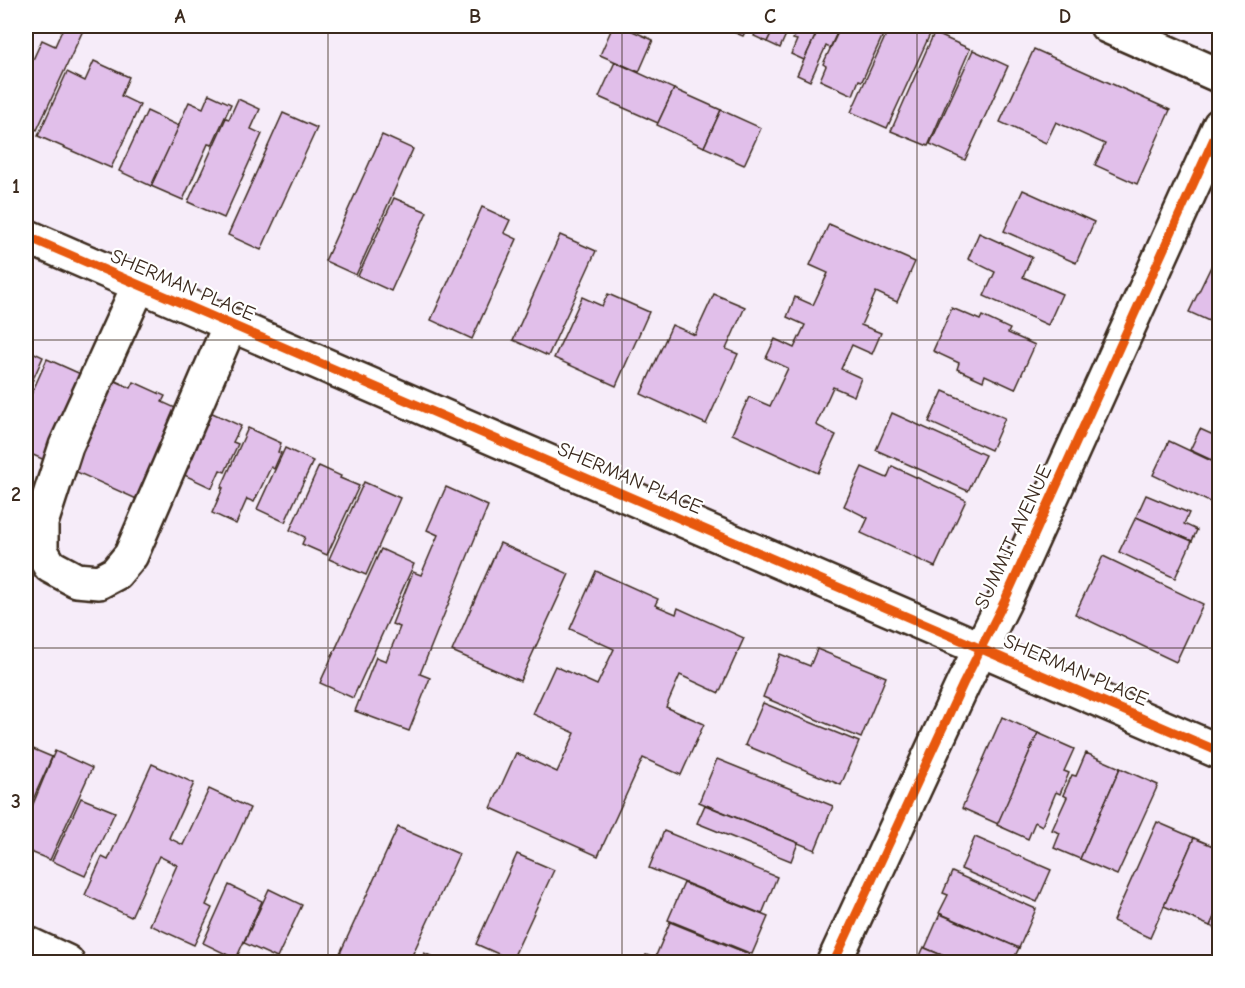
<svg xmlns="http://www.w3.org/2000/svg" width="1245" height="988" viewBox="0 0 1245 988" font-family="'Comic Neue',sans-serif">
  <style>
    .building { fill: #e1bfea; stroke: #3b2a1e; stroke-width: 1.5 }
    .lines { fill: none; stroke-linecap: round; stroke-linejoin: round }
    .minor-casing { stroke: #3b2a1e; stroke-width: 38 }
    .minor { stroke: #fff; stroke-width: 33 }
    .cycleway-casing { stroke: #fff; stroke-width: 13 }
    .cycleway { stroke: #e8590c; stroke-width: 9 }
    .grid { fill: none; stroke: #3b2a1e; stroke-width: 1.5; stroke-opacity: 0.55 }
    .labels { text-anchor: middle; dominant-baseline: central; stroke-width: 4.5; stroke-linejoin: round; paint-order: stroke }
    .street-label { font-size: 20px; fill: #3b2a1e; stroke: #fff }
    .neatline { fill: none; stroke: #3b2a1e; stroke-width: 2 }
    .grid-label { font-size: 20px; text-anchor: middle; font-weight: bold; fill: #3b2a1e }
  </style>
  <rect width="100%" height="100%" fill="#f6ecf9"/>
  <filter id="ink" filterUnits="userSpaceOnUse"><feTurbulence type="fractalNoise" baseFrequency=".0167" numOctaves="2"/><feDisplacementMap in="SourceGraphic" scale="12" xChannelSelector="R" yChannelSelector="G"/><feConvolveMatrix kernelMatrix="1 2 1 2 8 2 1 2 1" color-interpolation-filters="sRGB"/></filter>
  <g filter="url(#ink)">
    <g class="building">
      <polygon points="64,26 85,26 37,130 26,124 26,75 42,40 55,46"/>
      <polygon points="613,26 621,26 653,40 639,72 600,55"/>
      <polygon points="719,26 748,26 743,36"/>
      <polygon points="759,26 775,26 767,42 754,36"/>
      <polygon points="775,26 799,26 796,34 788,30 780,48 767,42"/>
      <polygon points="799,26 820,26 804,60 791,54 797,40 793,39"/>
      <polygon points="820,26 840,26 830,48 826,46 810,81 797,75"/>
      <polygon points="841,26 887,26 862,81 859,80 853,95 820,80 826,66 823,64"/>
      <polygon points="890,26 916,26 931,32 887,128 851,112"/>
      <polygon points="934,33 970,49 928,146 891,131"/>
      <polygon points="1034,49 1170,110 1137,184 1095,165 1105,144 1056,122 1046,143 1000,122"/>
      <polygon points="973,50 1008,66 965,160 930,144"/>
      <polygon points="94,61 129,77 121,96 140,105 111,168 38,136 67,72 85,81"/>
      <polygon points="615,62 674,89 658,123 599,97"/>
      <polygon points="674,89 721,110 704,147 657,125"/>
      <polygon points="209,94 231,104 212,145 208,144 183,200 151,186 189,102 203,108"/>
      <polygon points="238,99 260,109 251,129 262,134 224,218 188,202 226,118 229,119"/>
      <polygon points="721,110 761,128 744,165 704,147"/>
      <polygon points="147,111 179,126 151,186 119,171"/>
      <polygon points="283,113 317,128 261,250 228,235"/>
      <polygon points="382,135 413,149 356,275 325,261"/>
      <polygon points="1023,190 1094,222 1076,263 1004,231"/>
      <polygon points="394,198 427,212 391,291 358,276"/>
      <polygon points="482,207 510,220 504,233 517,239 472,339 431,320"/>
      <polygon points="829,224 915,262 897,302 876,292 861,325 881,333 872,354 852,345 841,369 861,378 854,396 833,387 816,425 836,435 818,473 732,434 749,397 770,406 788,368 766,358 775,339 794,348 805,325 787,317 795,297 813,305 828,273 810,265"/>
      <polygon points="979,233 1032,257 1023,277 1062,294 1048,325 984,296 995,272 968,259"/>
      <polygon points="560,235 596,251 548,356 513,340"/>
      <polygon points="1220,248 1220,326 1189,312"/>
      <polygon points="608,294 649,312 616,386 554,358 582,297 602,306"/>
      <polygon points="714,294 745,307 726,349 738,354 706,424 641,394 672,325 695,335"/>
      <polygon points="952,308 980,320 982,316 1010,329 1008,333 1035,345 1015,389 985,375 983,381 957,369 959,363 933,351"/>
      <polygon points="26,349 43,357 26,395"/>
      <polygon points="47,359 85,376 47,461 26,452 26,406"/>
      <polygon points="111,379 131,388 134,382 165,396 162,402 182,411 141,501 70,469"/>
      <polygon points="943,391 1005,418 991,450 929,422"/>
      <polygon points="208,411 241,426 233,442 238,444 225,472 220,470 212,488 180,473"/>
      <polygon points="892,413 985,455 968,491 876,450"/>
      <polygon points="248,428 281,443 278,452 281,453 274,469 271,467 254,502 247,499 236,524 212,513 223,488 221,488"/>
      <polygon points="1200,429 1220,438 1220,464 1190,450"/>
      <polygon points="1169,441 1220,465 1220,507 1153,475"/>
      <polygon points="285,448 313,461 285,522 257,509"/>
      <polygon points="319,466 341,476 340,478 359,486 327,555 302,544 305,537 290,530"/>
      <polygon points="892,466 966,500 935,567 861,533 868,518 844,506 862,467 887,478"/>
      <polygon points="364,482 400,498 366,575 329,559"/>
      <polygon points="446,487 488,506 420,674 430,678 409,731 355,711 376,657 386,661 400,627 392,624 413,572 421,575 438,535 427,530"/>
      <polygon points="1146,495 1189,513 1184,524 1197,530 1192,541 1136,517"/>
      <polygon points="1136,517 1192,541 1175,578 1119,552"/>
      <polygon points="500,543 569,574 520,681 452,651"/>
      <polygon points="381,549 414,564 353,698 320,683"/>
      <polygon points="1103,556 1203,604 1176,662 1075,614"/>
      <polygon points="596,571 658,599 655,605 676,614 678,608 744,638 719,693 680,675 666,707 704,724 681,775 643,758 598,856 491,808 516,753 557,772 575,733 533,714 555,666 597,685 614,649 570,629"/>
      <polygon points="817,649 886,677 861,738 763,697 780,654 810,666"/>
      <polygon points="763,703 859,742 841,785 745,745"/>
      <polygon points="1002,717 1038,733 998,824 962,808"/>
      <polygon points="1038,733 1074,749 1064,771 1069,773 1060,794 1056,792 1042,826 1035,822 1028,839 997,825"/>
      <polygon points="26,746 52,757 26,815"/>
      <polygon points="55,751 92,768 50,860 26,850 26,821"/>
      <polygon points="1086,753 1120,768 1080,859 1054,848 1060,833 1052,830 1067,797 1063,795 1072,775 1076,776"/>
      <polygon points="717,759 833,806 815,850 699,802"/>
      <polygon points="152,764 194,783 169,838 183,845 209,789 250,808 206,905 212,908 194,945 150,925 177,865 159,856 131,917 85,895 102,857 108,860"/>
      <polygon points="1120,768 1158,785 1117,875 1080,859"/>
      <polygon points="81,798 115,812 85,876 52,861"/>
      <polygon points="705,805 798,843 791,861 697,823"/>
      <polygon points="1157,822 1194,838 1150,938 1113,921"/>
      <polygon points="398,827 459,854 409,962 336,962"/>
      <polygon points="664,831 777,877 762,914 649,868"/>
      <polygon points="975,837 1051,870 1037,902 961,869"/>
      <polygon points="1194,838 1220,849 1220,904 1210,926 1164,906"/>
      <polygon points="517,854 554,870 512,960 476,944"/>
      <polygon points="952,872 1036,909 1019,948 939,913 948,895 943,893"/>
      <polygon points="684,883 768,917 752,954 668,920"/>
      <polygon points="229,885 262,901 236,959 203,943"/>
      <polygon points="269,889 302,905 277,958 244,943"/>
      <polygon points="1220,904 1220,930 1210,926"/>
      <polygon points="940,914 1019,948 1012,962 958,962 925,948"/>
      <polygon points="670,922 749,954 745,962 643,962 646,955 655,958"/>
      <polygon points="924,947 925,948 958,962 917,962"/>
      <polygon points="424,953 444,962 420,962"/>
    </g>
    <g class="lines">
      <g class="minor-casing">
        <g id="minor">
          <polyline points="1107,26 1220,76"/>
          <polyline points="26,236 1220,752"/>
          <polyline points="139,285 66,446 41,523 41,551 50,566 76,580 99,582 116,573 131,555 230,325"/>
          <polyline points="26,943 67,962"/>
          <polyline points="834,962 963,684 1004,602 1220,125"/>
        </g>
      </g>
      <use href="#minor" class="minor"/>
      <g class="cycleway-casing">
        <g id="cycleway">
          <polyline points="26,236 1220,752"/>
          <polyline points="834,962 963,684 1004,602 1220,125"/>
        </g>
      </g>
      <use href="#cycleway" class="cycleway"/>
    </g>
  </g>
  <path class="grid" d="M328 26V962M622 26V962M917 26V962M26 340H1220M26 648H1220"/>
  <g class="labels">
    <g class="street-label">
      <text transform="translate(183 285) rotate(23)">SHERMAN PLACE</text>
      <text transform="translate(630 478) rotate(23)">SHERMAN PLACE</text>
      <text transform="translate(1013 537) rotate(-65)">SUMMIT AVENUE</text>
      <text transform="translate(1076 670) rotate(23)">SHERMAN PLACE</text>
    </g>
  </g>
  <rect width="1245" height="988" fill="none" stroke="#fff" stroke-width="66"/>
  <rect x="33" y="33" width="1179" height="922" class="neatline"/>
  <g class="grid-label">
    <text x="180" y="23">A</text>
    <text x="475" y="23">B</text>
    <text x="770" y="23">C</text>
    <text x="1065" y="23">D</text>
    <text x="16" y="193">1</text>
    <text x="16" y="501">2</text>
    <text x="16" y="808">3</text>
  </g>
</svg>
